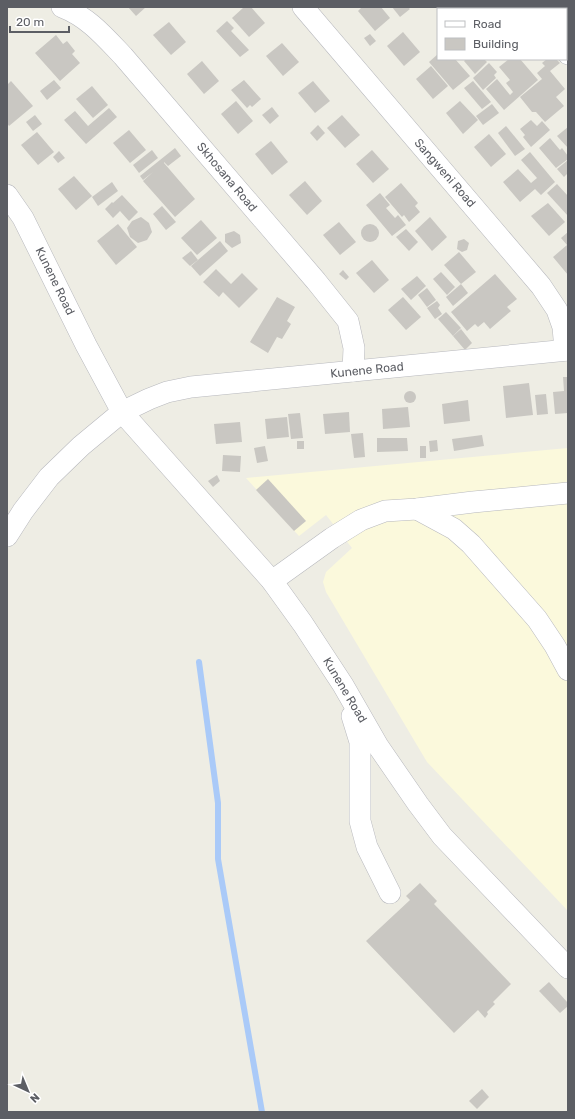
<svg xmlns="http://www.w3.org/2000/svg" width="575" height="1119" viewBox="0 0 575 1119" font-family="Rubik,sans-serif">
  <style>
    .commercial { fill: #fbf9dc }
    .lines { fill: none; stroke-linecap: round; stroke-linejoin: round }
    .stream { stroke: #aacaf8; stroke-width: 6 }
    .building { fill: #c9c7c2 }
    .minor-casing { stroke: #b7b8bd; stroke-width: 22 }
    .minor { stroke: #fff; stroke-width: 21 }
    .labels { text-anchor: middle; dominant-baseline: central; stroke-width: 3.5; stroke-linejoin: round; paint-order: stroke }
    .street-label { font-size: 12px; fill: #5c5e64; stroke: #fff }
  </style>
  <rect width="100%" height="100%" fill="#eeede4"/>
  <polygon class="commercial" points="568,448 568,911 427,762 326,592 323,582 326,572 352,548 326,515 299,536 246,478"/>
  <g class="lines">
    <polyline class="stream" points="199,662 218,803 218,859 262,1112"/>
  </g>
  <g class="building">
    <polygon points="128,7 146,7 136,16"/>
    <polygon points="244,7 251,7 265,23 249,37 232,18"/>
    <polygon points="362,7 381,7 390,18 375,31 358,11"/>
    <polygon points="392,7 408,7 410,9 400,17"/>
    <polygon points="448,7 472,7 469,9 450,9"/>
    <polygon points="227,21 234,28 231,31 249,50 240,57 216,31"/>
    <polygon points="169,22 186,42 171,55 153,35"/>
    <polygon points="403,32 420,52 404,66 387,46"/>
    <polygon points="370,34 376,41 370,46 364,38"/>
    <polygon points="56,35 63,44 67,41 75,51 72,54 80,63 60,81 35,53"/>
    <polygon points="282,43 299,62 283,76 266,56"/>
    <polygon points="438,54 438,59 455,59 470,76 453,90 429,62"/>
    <polygon points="466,59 484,59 487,62 475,74 464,61"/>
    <polygon points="509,59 520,59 538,80 504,110 486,89 497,79 510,95 513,92 506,83 510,80 499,67"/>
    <polygon points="547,59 556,59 560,63 550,71 565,89 556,97 564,106 545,122 536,112 532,112 520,97 542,79 537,73 545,66 542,63"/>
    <polygon points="202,61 219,81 204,94 187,74"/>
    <polygon points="489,63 497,72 494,75 496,78 483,90 473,78"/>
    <polygon points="431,66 448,86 433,99 416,79"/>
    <polygon points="54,80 61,88 47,100 40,91"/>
    <polygon points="244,80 261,99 252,107 250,105 247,108 231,90"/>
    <polygon points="11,81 33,106 9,126 7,123 7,85"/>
    <polygon points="313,81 330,101 315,113 298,93"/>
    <polygon points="473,81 491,102 482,109 464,88"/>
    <polygon points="92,86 108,105 93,118 76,99"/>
    <polygon points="236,101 253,121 238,134 221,114"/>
    <polygon points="460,101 478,120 463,134 446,113"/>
    <polygon points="492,104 499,113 483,125 476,116"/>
    <polygon points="272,107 279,116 270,124 262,115"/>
    <polygon points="109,108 117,117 86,144 64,120 75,111 88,126"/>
    <polygon points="35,115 42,124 33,131 26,122"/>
    <polygon points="342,115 360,135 345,148 327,128"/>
    <polygon points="531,120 537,126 542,121 550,130 531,147 523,137 525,135 520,129"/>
    <polygon points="318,125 325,133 317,141 310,133"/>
    <polygon points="506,126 525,149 515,156 498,133"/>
    <polygon points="568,127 568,148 557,136"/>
    <polygon points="129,130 146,150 130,163 113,143"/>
    <polygon points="37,132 54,152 38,165 21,145"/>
    <polygon points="489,134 506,154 491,167 474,147"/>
    <polygon points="550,138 560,150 562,148 568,156 568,159 556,168 539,148"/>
    <polygon points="271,141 288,162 272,175 255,154"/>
    <polygon points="175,148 181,156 168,166 164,162 164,163 195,199 175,217 143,181 153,172 143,180 140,176"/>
    <polygon points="152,150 158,158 139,173 133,165"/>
    <polygon points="372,150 389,169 373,183 356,164"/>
    <polygon points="59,151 65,158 58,163 53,157"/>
    <polygon points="530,152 555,182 541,195 535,189 520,202 503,182 518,169 531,183 537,178 521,160"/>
    <polygon points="568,160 568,173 564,177 557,169"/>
    <polygon points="74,176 92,196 76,210 58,189"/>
    <polygon points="305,181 322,201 307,215 289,195"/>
    <polygon points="112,182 118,191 98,206 92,197"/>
    <polygon points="401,183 418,203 415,206 420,212 409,222 404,215 402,217 385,197"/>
    <polygon points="557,184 568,196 568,216 547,193"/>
    <polygon points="380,193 390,205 386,208 395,218 398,215 406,225 392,236 366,205"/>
    <polygon points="122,195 138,212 129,221 120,211 113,218 105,209 112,202 113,203"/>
    <polygon points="548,203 565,222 549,236 531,216"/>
    <polygon points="162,206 176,222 166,230 153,214"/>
    <polygon points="141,217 149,223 152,232 147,240 138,243 130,237 127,228 132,221"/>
    <polygon points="430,217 447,237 432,251 415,231"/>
    <polygon points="201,220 217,238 197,255 181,238"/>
    <polygon points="339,222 356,242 340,255 323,235"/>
    <polygon points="118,224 137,247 116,265 97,241"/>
    <circle cx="370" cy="233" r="9"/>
    <polygon points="406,229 418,242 409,251 396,237"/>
    <polygon points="234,231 240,235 241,243 232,248 225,242 225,234"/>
    <polygon points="568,232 568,275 553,257 567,245 561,238"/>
    <polygon points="464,239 469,243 467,250 462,252 457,249 458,241"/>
    <polygon points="220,241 228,251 200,276 191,266"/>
    <polygon points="191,251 198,260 190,266 182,258"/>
    <polygon points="459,252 476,272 461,284 444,265"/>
    <polygon points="372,260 389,280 374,293 356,273"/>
    <polygon points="216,269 231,284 242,273 258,289 239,308 223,292 219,297 203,282"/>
    <polygon points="343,270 349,277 346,280 339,274"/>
    <polygon points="441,272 455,287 447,295 433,279"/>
    <polygon points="495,274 517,299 507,307 511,311 490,329 484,322 478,327 475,324 467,331 451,312"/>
    <polygon points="417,276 426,286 411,300 401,289"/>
    <polygon points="461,284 468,293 453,306 446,297"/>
    <polygon points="427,288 436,300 427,307 418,295"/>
    <polygon points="277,297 295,307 287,321 291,324 282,339 277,337 268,353 250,342"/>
    <polygon points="403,297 421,317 406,330 388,310"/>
    <polygon points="437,301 440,305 438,308 442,314 435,319 427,308"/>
    <polygon points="446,312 461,328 453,336 438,319"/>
    <polygon points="461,329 472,343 465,350 453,336"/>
    <polygon points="563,377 568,377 568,413 555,414 553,392 564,391"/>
    <polygon points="529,383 533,415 506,418 503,386"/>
    <circle cx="410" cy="397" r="6"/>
    <polygon points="546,394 548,414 537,415 535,395"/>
    <polygon points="468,400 470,421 444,424 442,404"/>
    <polygon points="408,407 410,427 383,429 382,409"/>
    <polygon points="349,412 350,432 325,434 323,414"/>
    <polygon points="300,413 303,438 291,439 288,414"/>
    <polygon points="287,417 289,437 267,439 265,419"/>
    <polygon points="240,422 242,442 216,444 214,424"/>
    <polygon points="363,433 365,457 354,458 351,434"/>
    <polygon points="482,435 484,446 454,451 452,439"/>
    <polygon points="377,438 407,438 408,451 377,452"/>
    <polygon points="437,440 438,451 430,452 429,441"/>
    <rect x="297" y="441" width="7" height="8"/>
    <polygon points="265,446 268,461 257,463 254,448"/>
    <rect x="420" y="446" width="6" height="12"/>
    <polygon points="223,455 241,456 240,472 222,471"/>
    <polygon points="217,475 220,481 213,487 208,481"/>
    <polygon points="268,479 306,521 294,531 256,490"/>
    <polygon points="420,883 437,901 434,904 511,984 493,1002 495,1004 487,1012 488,1014 485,1018 478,1010 454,1033 366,941 410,900 406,896"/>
    <polygon points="549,982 568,1003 568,1006 560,1013 539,991"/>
    <polygon points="482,1089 489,1097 477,1109 469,1101"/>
  </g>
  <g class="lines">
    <g class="minor-casing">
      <g id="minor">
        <path d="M62 7C88 17 104 36 123 56L316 281 348 321 354 348 353 371"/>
        <polyline points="303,7 541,286 557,310 563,327 565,350"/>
        <polyline points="528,7 530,9"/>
        <polyline points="566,18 568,17"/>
        <polyline points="566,51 568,54"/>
        <polyline points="7,195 23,218 86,345 122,412 272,581 303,624 343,685 378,746 418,804 442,836 568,968"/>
        <polyline points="417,509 454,529 471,544 537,619 555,646 568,670"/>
        <polyline points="7,536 23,511 49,477 81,446 122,412 149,399 167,392 191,387 568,350"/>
        <polyline points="272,581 332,538 361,520 385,511 417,509 473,502 568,493"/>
        <polyline points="352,716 360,742 360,821 367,847 390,893"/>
      </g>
    </g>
    <use href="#minor" class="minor"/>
  </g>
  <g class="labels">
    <g class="street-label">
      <text transform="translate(445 173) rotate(49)">Sangweni Road</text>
      <text transform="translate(227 177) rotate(50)">Skhosana Road</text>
      <text transform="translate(55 281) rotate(64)">Kunene Road</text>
      <text transform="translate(367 370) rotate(-6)">Kunene Road</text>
      <text transform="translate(345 690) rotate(59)">Kunene Road</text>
    </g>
  </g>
  <rect width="575" height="1119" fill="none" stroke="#5c5e64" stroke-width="16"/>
  <rect x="437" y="8" width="130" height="52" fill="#ffffff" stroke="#bebfc1"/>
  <rect x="445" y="21" width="20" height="6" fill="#ffffff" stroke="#bebfc1"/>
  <text x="473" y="28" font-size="12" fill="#5c5e64">Road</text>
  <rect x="445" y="38" width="20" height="12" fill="#c9c7c2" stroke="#bebfc1"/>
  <text x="473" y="48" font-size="12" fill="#5c5e64">Building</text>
  <g transform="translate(28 1091) rotate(136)" stroke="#ffffff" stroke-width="3" paint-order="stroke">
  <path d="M0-3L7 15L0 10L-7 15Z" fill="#5c5e64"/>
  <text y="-6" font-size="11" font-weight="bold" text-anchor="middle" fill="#5c5e64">N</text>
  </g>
  <path d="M10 26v6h59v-6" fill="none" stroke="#5c5e64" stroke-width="2"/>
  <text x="16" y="26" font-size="12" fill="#5c5e64" stroke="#ffffff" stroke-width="3" paint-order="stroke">20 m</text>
</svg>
